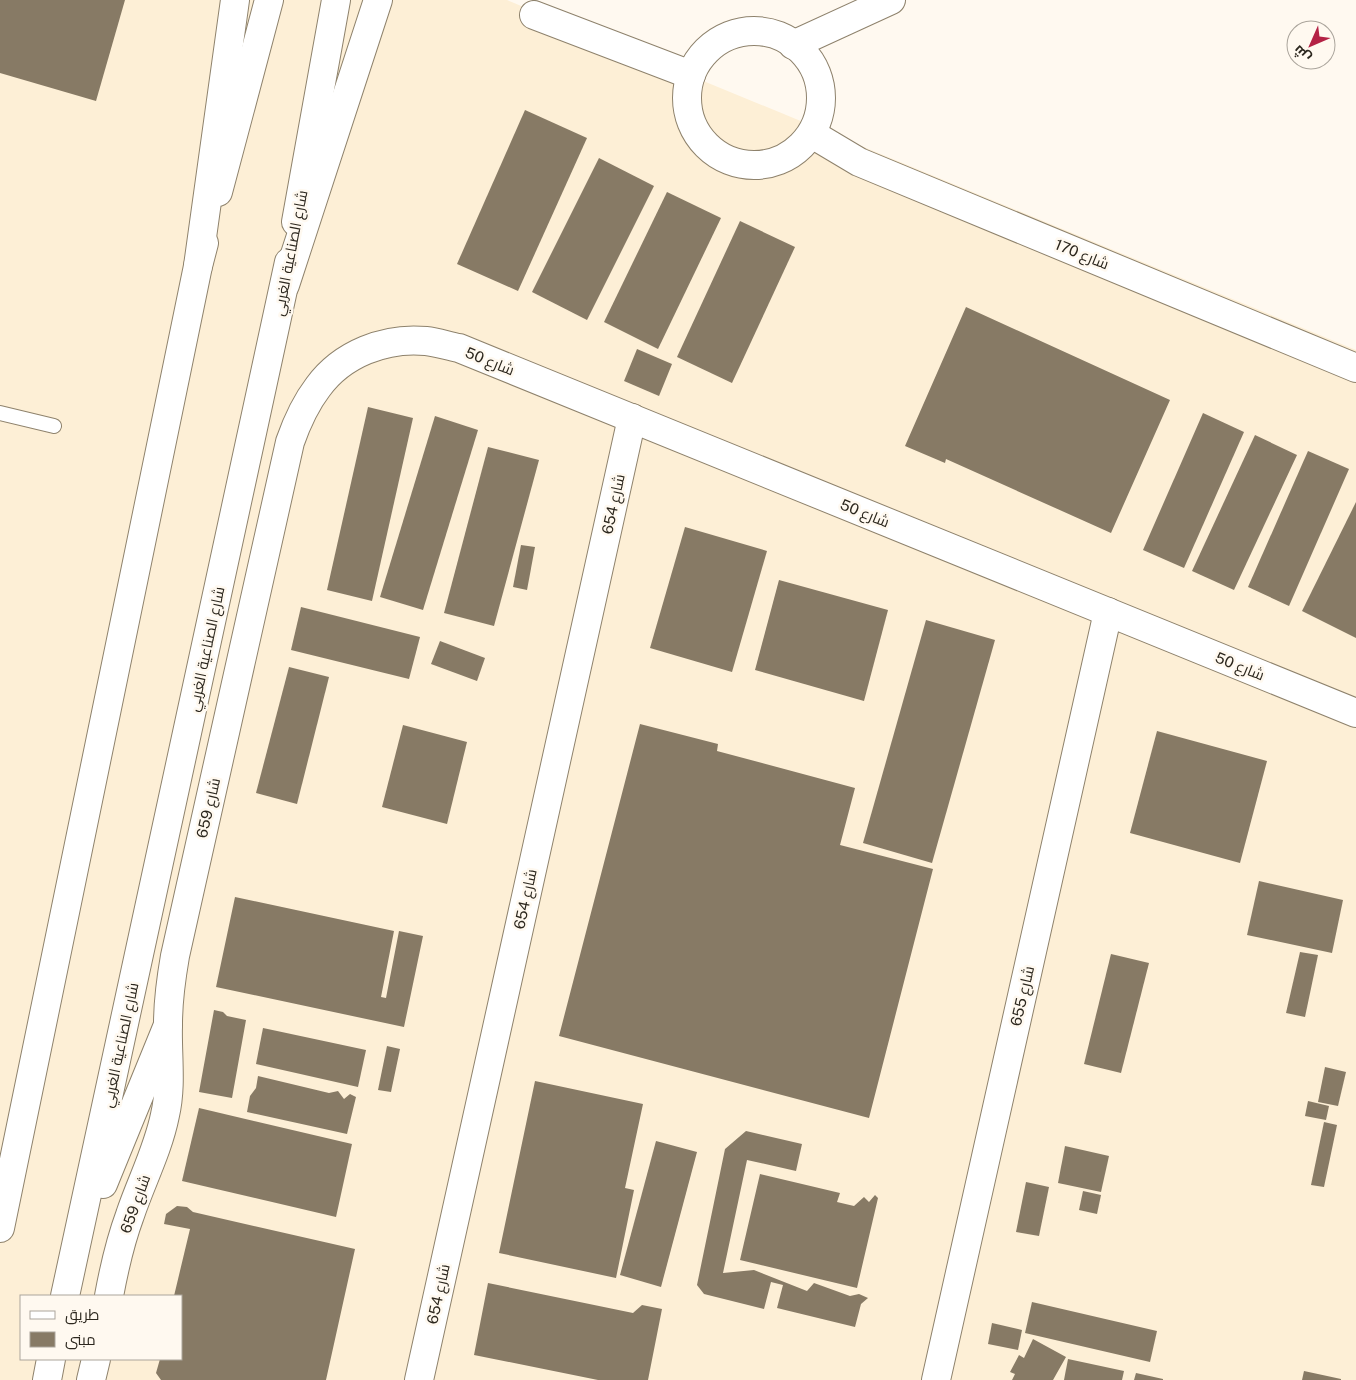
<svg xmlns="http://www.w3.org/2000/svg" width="1356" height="1380" viewBox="0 0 1356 1380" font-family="'Public Sans',Cairo,sans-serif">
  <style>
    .built { fill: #fdefd6; fill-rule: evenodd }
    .building { fill: #877a65 }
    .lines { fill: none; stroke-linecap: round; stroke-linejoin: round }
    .service-casing { stroke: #8e826c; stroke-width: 16 }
    .minor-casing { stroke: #8e826c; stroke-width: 30 }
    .primary-casing { stroke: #8e826c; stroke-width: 30 }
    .motorway-casing { stroke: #8e826c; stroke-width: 30 }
    .service { stroke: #fff; stroke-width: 14 }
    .minor { stroke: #fff; stroke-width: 28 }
    .primary { stroke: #fff; stroke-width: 28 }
    .motorway { stroke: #fff; stroke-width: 28 }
    .labels { text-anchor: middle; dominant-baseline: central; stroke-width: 5; stroke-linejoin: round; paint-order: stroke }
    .street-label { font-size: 15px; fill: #2c271e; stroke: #fff9f0 }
  </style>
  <rect width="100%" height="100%" fill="#fff9f0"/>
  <path class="built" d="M0 0H507L1356 350V1380H0ZM21 1296H181V1359H21Z"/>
  <g class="building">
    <polygon points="0,0 125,0 96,101 0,73"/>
    <polygon points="525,110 587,138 518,291 457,264"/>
    <polygon points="599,158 654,186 587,320 532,292"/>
    <polygon points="667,192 721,218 658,349 604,322"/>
    <polygon points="740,221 795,247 732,383 677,357"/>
    <polygon points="966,307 1170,400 1111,533 946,459 945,463 905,446"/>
    <polygon points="637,349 672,364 659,396 624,381"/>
    <polygon points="368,407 413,418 372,601 327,590"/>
    <polygon points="1203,413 1244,432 1184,568 1143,550"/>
    <polygon points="435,416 478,430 423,610 380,597"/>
    <polygon points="1255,435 1297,455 1234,590 1192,571"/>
    <polygon points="488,447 539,460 494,626 444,613"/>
    <polygon points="1308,451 1349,469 1289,606 1248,587"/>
    <polygon points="1356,502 1356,638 1302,611"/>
    <polygon points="685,527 767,551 732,672 650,648"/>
    <polygon points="521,545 535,547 527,590 513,587"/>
    <polygon points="779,580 888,610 864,701 755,670"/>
    <polygon points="301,607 420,637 409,679 291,650"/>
    <polygon points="926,620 995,640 932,863 863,843"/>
    <polygon points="440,641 485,658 477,681 431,664"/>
    <polygon points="289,667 329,677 297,804 256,793"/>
    <polygon points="640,724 718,744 717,751 855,788 840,845 933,869 869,1118 559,1036"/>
    <polygon points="403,725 467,742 447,824 382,807"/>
    <polygon points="1157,731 1267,761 1240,863 1130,833"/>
    <polygon points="1259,881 1343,900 1332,953 1247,935"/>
    <polygon points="235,897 394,931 381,997 386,998 399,931 423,936 404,1027 216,987"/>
    <polygon points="1300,952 1318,955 1305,1017 1286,1013"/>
    <polygon points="1111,954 1149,963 1121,1073 1084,1064"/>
    <polygon points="214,1010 223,1012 227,1016 246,1020 232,1098 199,1092"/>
    <polygon points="263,1028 366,1050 358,1087 256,1064"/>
    <polygon points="387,1046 400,1049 391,1092 378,1090"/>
    <polygon points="1325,1067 1346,1072 1338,1106 1318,1102"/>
    <polygon points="258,1076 329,1093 338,1091 344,1099 350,1094 356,1097 347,1134 247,1112 250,1096 256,1088"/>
    <polygon points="535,1081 643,1104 625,1188 634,1190 616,1278 499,1253"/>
    <polygon points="1308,1101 1329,1106 1326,1120 1305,1116"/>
    <polygon points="199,1108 352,1144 336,1217 182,1181"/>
    <polygon points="1324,1122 1337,1125 1324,1187 1311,1185"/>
    <polygon points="746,1131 802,1144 796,1171 747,1160 723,1273 754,1270 807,1291 814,1283 850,1296 859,1294 868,1298 861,1304 855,1327 777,1308 783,1285 771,1282 764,1309 704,1294 697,1285 725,1149"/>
    <polygon points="656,1141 697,1152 661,1287 620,1275"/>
    <polygon points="1065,1146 1109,1156 1101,1192 1058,1183"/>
    <polygon points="760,1174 840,1193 837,1202 854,1206 864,1197 869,1202 875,1195 878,1198 857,1288 740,1260"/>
    <polygon points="1026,1182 1049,1187 1039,1236 1016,1232"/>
    <polygon points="1083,1191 1101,1195 1097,1214 1079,1210"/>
    <polygon points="177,1206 187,1207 193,1212 355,1249 326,1380 161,1380 156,1373 160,1359 181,1359 181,1296 174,1296 190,1229 164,1224 166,1214"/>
    <polygon points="488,1283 633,1313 642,1305 662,1309 648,1380 598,1380 474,1355"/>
    <polygon points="1032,1302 1157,1331 1150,1362 1025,1333"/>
    <polygon points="992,1323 1022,1330 1018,1350 988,1344"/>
    <polygon points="1033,1339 1066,1357 1053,1380 1012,1380 1015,1374 1010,1372 1019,1355 1024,1358"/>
    <polygon points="1068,1359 1124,1371 1122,1380 1064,1380"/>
    <polygon points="1304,1371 1341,1379 1341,1380 1302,1380"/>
    <polygon points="1136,1373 1163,1379 1163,1380 1134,1380"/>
  </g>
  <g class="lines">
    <g class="service-casing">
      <polyline id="service" points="0,413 54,426"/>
    </g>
    <g class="minor-casing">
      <g id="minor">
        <polyline points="534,15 691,75"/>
        <circle cx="754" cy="98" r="67"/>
        <polyline points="793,45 891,0"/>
        <polyline points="812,134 859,162 1356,368"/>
        <path d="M109 1296C114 1269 120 1242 130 1215 141 1182 158 1150 165 1115 172 1085 167 1055 168 1024 168 1001 171 979 175 956L290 442C297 422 305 404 318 387 342 354 385 337 426 341 437 342 448 346 459 348L1356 713"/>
        <polyline points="91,1380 96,1359"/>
        <polyline points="419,1380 632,418"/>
        <polyline points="936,1380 1108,612"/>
      </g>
    </g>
    <g class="primary-casing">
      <g id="primary">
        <polyline points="218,192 269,0"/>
        <polyline points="296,222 336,0"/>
        <polyline points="103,1184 168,1025"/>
        <polyline points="0,1228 198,266 204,243"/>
        <polyline points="65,1296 289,262"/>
        <polyline points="47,1380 51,1359"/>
      </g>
    </g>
    <g class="motorway-casing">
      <g id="motorway">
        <polyline points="198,266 235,0"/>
        <polyline points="285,285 378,0"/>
      </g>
    </g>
    <use href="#service" class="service"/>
    <use href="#minor" class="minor"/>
    <use href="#primary" class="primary"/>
    <use href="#motorway" class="motorway"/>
  </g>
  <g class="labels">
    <g class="street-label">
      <text transform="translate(290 253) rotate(-79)">شارع الصناعية الغربي</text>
      <text transform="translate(1082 254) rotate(22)">شارع 170</text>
      <text transform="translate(490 361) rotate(22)">شارع 50</text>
      <text transform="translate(613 504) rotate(-78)">شارع 654</text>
      <text transform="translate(865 513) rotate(22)">شارع 50</text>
      <text transform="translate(206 649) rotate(-78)">شارع الصناعية الغربي</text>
      <text transform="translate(1240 666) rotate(22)">شارع 50</text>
      <text transform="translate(208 808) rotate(-77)">شارع 659</text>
      <text transform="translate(525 899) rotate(-78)">شارع 654</text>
      <text transform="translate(1022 996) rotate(-77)">شارع 655</text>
      <text transform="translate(120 1045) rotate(-78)">شارع الصناعية الغربي</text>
      <text transform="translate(135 1204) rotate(-70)">شارع 659</text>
      <text transform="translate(438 1294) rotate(-78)">شارع 654</text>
    </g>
  </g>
  <rect x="20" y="1295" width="162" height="65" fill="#fff9f0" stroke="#aba59c"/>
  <rect x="30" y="1311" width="25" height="8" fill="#ffffff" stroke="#aba59c"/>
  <text x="65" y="1320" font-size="15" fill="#2c271e">طريق</text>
  <rect x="30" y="1332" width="25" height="15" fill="#877a65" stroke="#aba59c"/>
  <text x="65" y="1345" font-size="15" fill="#2c271e">مبنى</text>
  <g transform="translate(1311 45) rotate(225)"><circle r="24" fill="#fff9f0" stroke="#aba59c"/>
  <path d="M0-4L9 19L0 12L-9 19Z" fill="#b42245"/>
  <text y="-8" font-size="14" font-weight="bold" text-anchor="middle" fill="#2c271e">ش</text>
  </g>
</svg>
